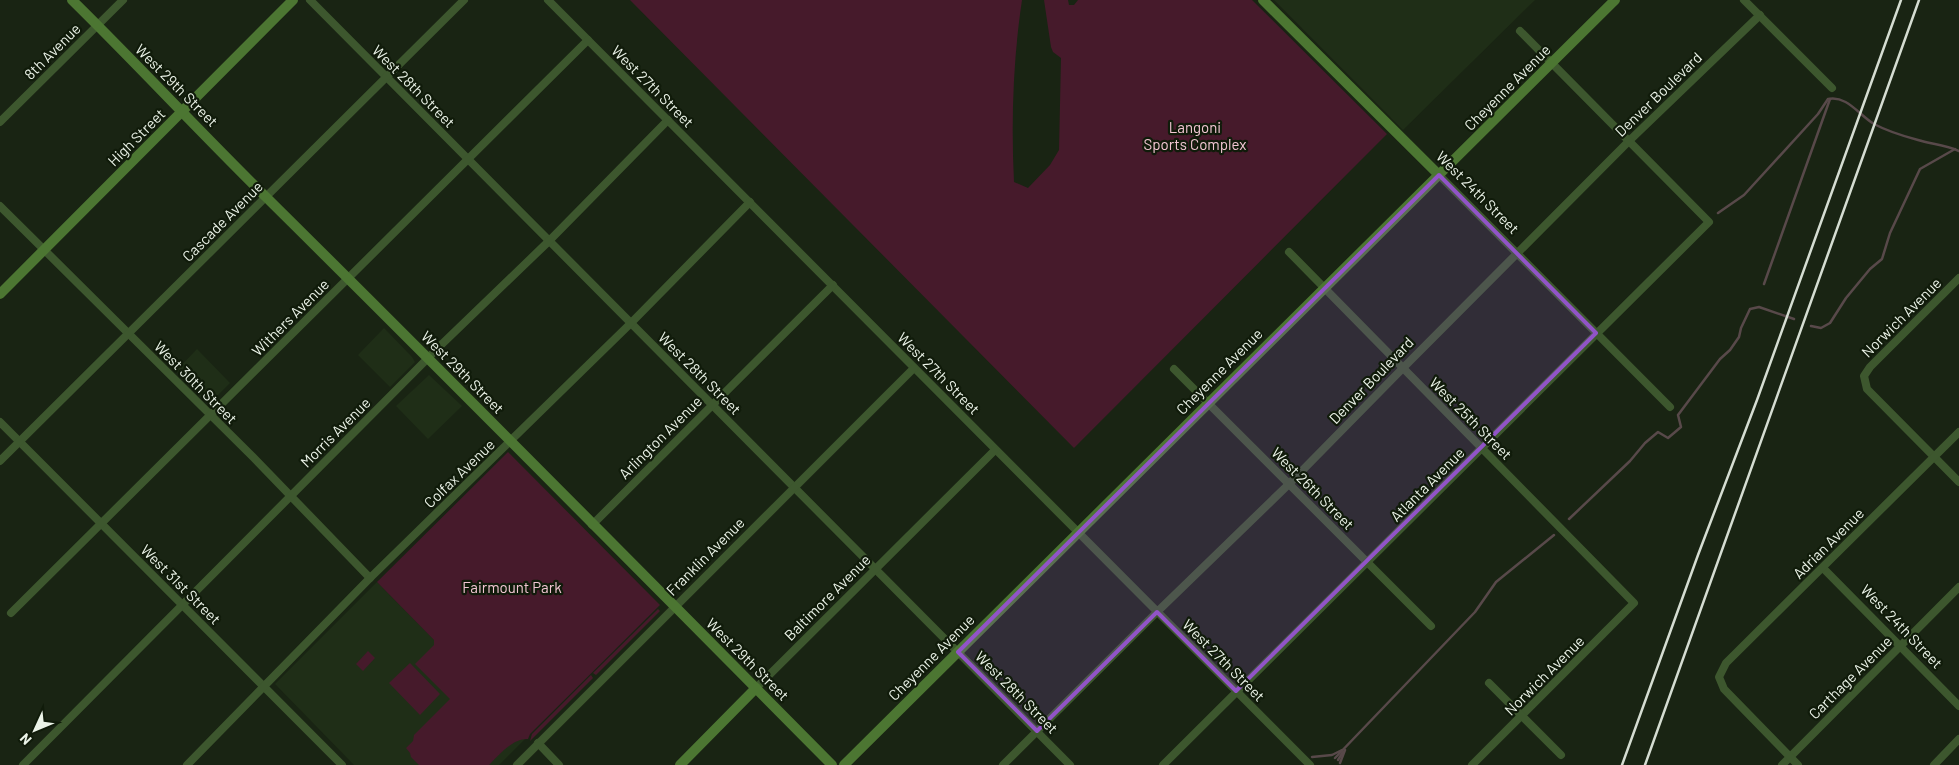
<svg xmlns="http://www.w3.org/2000/svg" width="1959" height="765" viewBox="0 0 1959 765" font-family="Barlow,sans-serif">
  <style>
    .built { fill: #1f2e17 }
    .green { fill: #461a2b }
    .lines { fill: none; stroke-linecap: round; stroke-linejoin: round }
    .stream { stroke: #58494a; stroke-width: 2.5 }
    .street { stroke: #3d572e; stroke-width: 8 }
    .secondary { stroke: #4c7632; stroke-width: 10 }
    .rail { stroke: #d5ddd2; stroke-width: 2.5 }
    .marked { fill: #9154c7; fill-opacity: 0.2; stroke: #9154c7; stroke-width: 4; stroke-linejoin: round }
    .labels { text-anchor: middle; dominant-baseline: central; stroke-width: 4.5; stroke-linejoin: round; paint-order: stroke }
    .street-label { font-size: 15px; fill: #ebf3e8; stroke: #101b0a }
    .park-label { font-size: 15px; fill: #f2c6d3; stroke: #101b0a }
  </style>
  <rect width="100%" height="100%" fill="#192413"/>
  <g class="built">
    <polygon points="1274,0 1535,0 1403,130"/>
    <polygon points="384,328 412,357 415,362 390,387 358,355"/>
    <polygon points="197,349 230,383 212,401 204,399 176,371"/>
    <polygon points="429,375 462,406 428,439 396,406"/>
    <polygon points="377,582 529,735 499,765 354,765 275,684"/>
  </g>
  <g class="green">
    <path d="M630 0H1022C1013 60 1011 122 1014 182L1028 188 1050 165 1059 150 1061 58 1053 52 1051 47 1044 0H1068L1069 5H1074L1078 0H1252L1387 134 1074 448Z"/>
    <path d="M508 452 660 605 530 734 528 739C513 738 499 755 489 765H419L411 757 410 753 406 748 413 741 414 735 450 699 415 664 434 645V640L377 582Z"/>
    <polygon points="658,609 660,611 596,675 593,673"/>
    <polygon points="368,651 375,658 363,671 356,664"/>
    <polygon points="410,663 440,694 420,715 389,683"/>
    <polygon points="591,675 593,678 530,741 532,734"/>
  </g>
  <g class="lines">
    <g class="stream">
      <path d="M1718 213 1744 195 1818 114 1828 99C1847 95 1859 115 1874 124 1887 131 1903 136 1918 140 1931 144 1946 145 1959 151"/>
      <polyline points="1764,284 1830,99"/>
      <polyline points="1811,326 1821,328 1830,323 1846,298 1870,269 1882,259 1890,233 1920,169 1955,149"/>
      <polyline points="1569,519 1630,461 1645,443 1658,432 1668,438 1681,427 1678,415 1720,359 1730,350 1739,337 1741,328 1750,309 1759,307 1794,319"/>
      <polyline points="1312,757 1332,755 1342,750"/>
      <polyline points="1335,758 1475,612 1496,582 1554,535"/>
      <polyline points="1338,760 1343,752"/>
      <polyline points="1340,763 1345,750"/>
    </g>
    <g class="street">
      <polyline points="310,0 1070,765"/>
      <polyline points="548,0 1310,765"/>
      <polyline points="1744,0 1832,88"/>
      <polyline points="0,122 123,0"/>
      <polyline points="1439,175 1670,407"/>
      <polyline points="0,206 253,457 370,578"/>
      <polyline points="1289,252 1634,603 1472,765"/>
      <polyline points="1959,278 1870,367 1864,376 1867,389 1959,482"/>
      <polyline points="1174,369 1431,626"/>
      <polyline points="0,422 342,765"/>
      <polyline points="0,461 464,0"/>
      <polyline points="592,525 833,285"/>
      <polyline points="1823,568 1959,706"/>
      <polyline points="11,613 588,40"/>
      <polyline points="1489,683 1561,755"/>
      <polyline points="756,688 995,450"/>
      <polyline points="538,743 559,765"/>
      <polyline points="23,765 441,345 549,241 668,120"/>
      <polyline points="187,765 370,578 631,323 750,202"/>
      <polyline points="517,765 914,368"/>
      <polyline points="1003,765 1157,612 1289,484 1402,369 1629,141 1760,15"/>
      <polyline points="1163,765 1709,222 1520,31"/>
      <polyline points="1782,765 1959,587"/>
      <polyline points="1798,765 1724,689 1719,677 1726,663 1959,432"/>
      <polyline points="1934,765 1959,739"/>
    </g>
    <g class="secondary">
      <path d="M72 0C138 65 200 132 266 197 456 385 644 575 832 765"/>
      <polyline points="1263,0 1439,175"/>
      <polyline points="0,294 293,0"/>
      <polyline points="680,765 756,688"/>
      <polyline points="844,765 1615,0"/>
    </g>
    <g class="rail">
      <polyline points="1622,765 1698,555 1757,400 1901,0"/>
      <polyline points="1645,765 1919,0"/>
    </g>
  </g>
  <path class="marked" d="M1439 175 1596 333 1236 691 1157 612 1037 731 958 652Z"/>
  <g class="labels">
    <g class="street-label">
      <text transform="translate(52 51) rotate(-45)">8th Avenue</text>
      <text transform="translate(177 85) rotate(45)">West 29th Street</text>
      <text transform="translate(414 86) rotate(45)">West 28th Street</text>
      <text transform="translate(653 86) rotate(45)">West 27th Street</text>
      <text transform="translate(1507 87) rotate(-45)">Cheyenne Avenue</text>
      <text transform="translate(1658 94) rotate(-44)">Denver Boulevard</text>
      <text transform="translate(136 137) rotate(-45)">High Street</text>
      <text transform="translate(1478 192) rotate(45)">West 24th Street</text>
      <text transform="translate(222 221) rotate(-45)">Cascade Avenue</text>
      <text transform="translate(290 317) rotate(-45)">Withers Avenue</text>
      <text transform="translate(1901 317) rotate(-45)">Norwich Avenue</text>
      <text transform="translate(1219 371) rotate(-45)">Cheyenne Avenue</text>
      <text transform="translate(463 372) rotate(45)">West 29th Street</text>
      <text transform="translate(700 373) rotate(45)">West 28th Street</text>
      <text transform="translate(939 373) rotate(45)">West 27th Street</text>
      <text transform="translate(1371 380) rotate(-46)">Denver Boulevard</text>
      <text transform="translate(196 382) rotate(45)">West 30th Street</text>
      <text transform="translate(1471 418) rotate(45)">West 25th Street</text>
      <text transform="translate(335 432) rotate(-45)">Morris Avenue</text>
      <text transform="translate(660 437) rotate(-45)">Arlington Avenue</text>
      <text transform="translate(459 473) rotate(-44)">Colfax Avenue</text>
      <text transform="translate(1427 484) rotate(-45)">Atlanta Avenue</text>
      <text transform="translate(1313 488) rotate(45)">West 26th Street</text>
      <text transform="translate(1828 543) rotate(-45)">Adrian Avenue</text>
      <text transform="translate(705 556) rotate(-45)">Franklin Avenue</text>
      <text transform="translate(181 584) rotate(45)">West 31st Street</text>
      <text transform="translate(827 597) rotate(-45)">Baltimore Avenue</text>
      <text transform="translate(1902 626) rotate(46)">West 24th Street</text>
      <text transform="translate(931 657) rotate(-45)">Cheyenne Avenue</text>
      <text transform="translate(748 659) rotate(45)">West 29th Street</text>
      <text transform="translate(1224 660) rotate(45)">West 27th Street</text>
      <text transform="translate(1544 675) rotate(-45)">Norwich Avenue</text>
      <text transform="translate(1850 677) rotate(-45)">Carthage Avenue</text>
      <text transform="translate(1017 692) rotate(45)">West 28th Street</text>
    </g>
    <g class="park-label">
      <text x="1195" y="127">Langoni<tspan x="1195" dy="17">Sports Complex</tspan></text>
      <text x="512" y="587">Fairmount Park</text>
    </g>
  </g>
  <g transform="translate(35 730) rotate(226)" stroke="#101b0a" stroke-width="4" paint-order="stroke">
  <path d="M0-4L9 19L0 12L-9 19Z" fill="#ebf3e8"/>
  <text y="-8" font-size="14" font-weight="bold" text-anchor="middle" fill="#ebf3e8">N</text>
  </g>
</svg>
